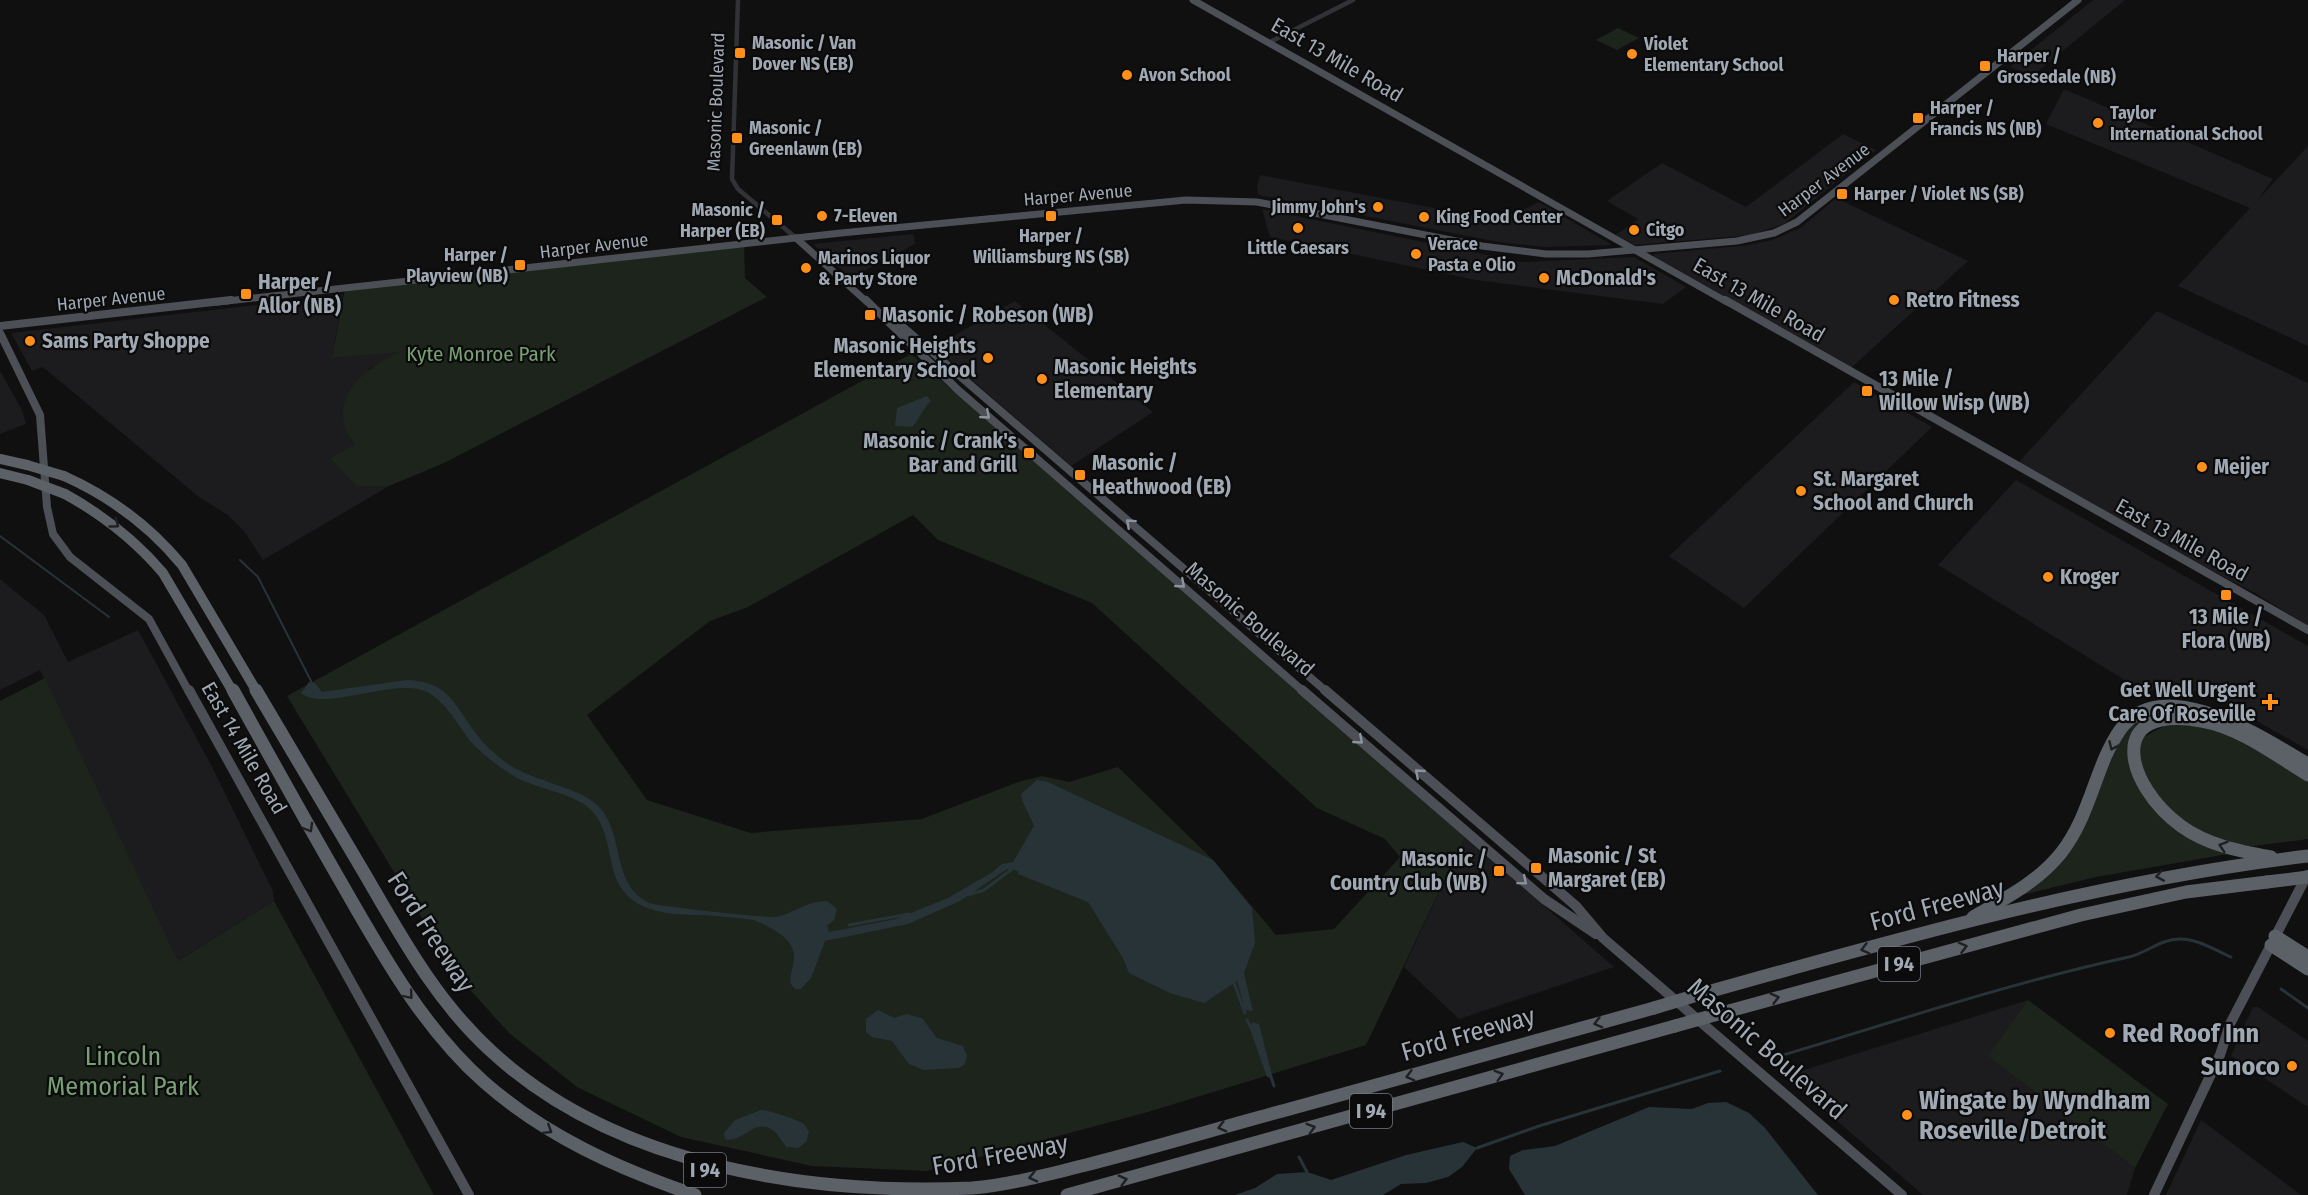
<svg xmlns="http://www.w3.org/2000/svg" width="2308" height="1195" viewBox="0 0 2308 1195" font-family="'Fira Sans Condensed',sans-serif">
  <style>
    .built { fill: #1c1c1e }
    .green { fill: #1c241c; fill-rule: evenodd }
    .water { fill: #283338 }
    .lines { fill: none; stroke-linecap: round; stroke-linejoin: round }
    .stream-far1 { stroke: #283338; stroke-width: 2 }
    .stream { stroke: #283338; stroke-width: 3 }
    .minor { stroke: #303236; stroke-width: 4.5 }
    .major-far2 { stroke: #4c5056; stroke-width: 7 }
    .major-far1 { stroke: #4c5056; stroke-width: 8 }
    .major { stroke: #4c5056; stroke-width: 10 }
    .highway-far1 { stroke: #5c6168; stroke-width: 10 }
    .highway { stroke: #5c6168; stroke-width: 13 }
    .highway-bridge-far1 { stroke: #5c6168; stroke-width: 10 }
    .highway-bridge { stroke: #5c6168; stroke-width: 13 }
    .oneway { stroke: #8b939c }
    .oneway2 { stroke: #1f2023 }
    .poi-dot { fill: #fe8f1b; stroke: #0b0b0c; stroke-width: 2 }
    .labels { text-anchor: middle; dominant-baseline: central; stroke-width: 4.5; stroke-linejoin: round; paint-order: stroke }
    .far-poi-label { font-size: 18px; font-weight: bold; fill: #a0a9b3; stroke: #0b0b0c; text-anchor: start }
    .far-street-label { font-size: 18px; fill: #a0a9b3; stroke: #0b0b0c }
    .shield { fill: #0b0b0c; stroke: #737a81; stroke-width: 1.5 }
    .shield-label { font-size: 20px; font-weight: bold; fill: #a0a9b3 }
    .street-label { font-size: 21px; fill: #a0a9b3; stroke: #0b0b0c }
    .poi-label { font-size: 21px; font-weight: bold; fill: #a0a9b3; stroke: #0b0b0c; text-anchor: start }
    .park-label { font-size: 21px; fill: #79a075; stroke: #0b0b0c }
    .near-street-label { font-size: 26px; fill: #a0a9b3; stroke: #0b0b0c }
    .near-poi-label { font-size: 26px; font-weight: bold; fill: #a0a9b3; stroke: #0b0b0c; text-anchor: start }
    .near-park-label { font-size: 26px; fill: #79a075; stroke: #0b0b0c }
  </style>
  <rect width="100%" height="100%" fill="#101011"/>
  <g class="built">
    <polygon points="2093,0 2125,0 2032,76 2010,67"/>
    <polygon points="2064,89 2273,179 2257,201 2308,146 2308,346 2178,286 2250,208 2046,124"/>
    <polygon points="1843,134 1876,150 1784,224 1751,235 1635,245 1616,235 1638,219 1607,201 1662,163 1746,207"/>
    <polygon points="1260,175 1487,218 1518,212 1539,202 1612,245 1544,247 1498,242 1258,195 1257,185"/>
    <polygon points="1836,198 1968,261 1850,369 1654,257 1654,254 1749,245 1772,240 1802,227"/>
    <polygon points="1262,209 1522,262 1634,257 1686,287 1663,304 1476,280 1270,237"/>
    <polygon points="913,234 915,244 851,278 813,244"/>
    <polygon points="343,295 332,358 401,351 369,369 350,439 356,446 331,458 356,486 389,486 263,560 244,531 228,515 199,497 43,367 32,371 11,333"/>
    <polygon points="1015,301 1153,412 1071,466 934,347"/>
    <polygon points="2157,311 2308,383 2308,626 2255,593 2181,555 2018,463"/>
    <polygon points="0,371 22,410 26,424 0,434"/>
    <polygon points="1854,382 1932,427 1744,608 1669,556"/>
    <polygon points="2016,480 2308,646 2308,750 2206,692 2141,690 1938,565"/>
    <polygon points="0,579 44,615 68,662 138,630 211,765 273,891 274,901 178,961 40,670 0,690"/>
    <polygon points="1465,837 1614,967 1459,1019 1404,967"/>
    <polygon points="2028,1000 1989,1056 2135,1168 2127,1195 1923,1195 1785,1076"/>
    <polygon points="2253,1007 2258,1007 2308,1041 2308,1107 2231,1056"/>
    <polygon points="2201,1120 2301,1195 2166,1195"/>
  </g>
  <g class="green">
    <polygon points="1618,28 1639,38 1617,50 1596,40"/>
    <path d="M744 244 745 278 767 297 444 463 389 486H356L330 458 355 445C323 404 361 369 399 352L332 358 345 289Z"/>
    <path d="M911 354 1465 837 1366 1045 1148 1112 927 1171 812 1166 681 1137 577 1087 509 1033 456 974 287 696ZM913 515 938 540 1092 603 1317 808 1385 839 1400 857 1334 929 1276 935 1213 860 1118 767 1069 782 1042 776 1018 782 922 819 751 833 647 800 587 715 710 621 748 607Z"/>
    <polygon points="45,678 178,961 274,901 434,1195 0,1195 0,701"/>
    <path d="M2156 711 2190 716 2131 736C2125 755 2130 773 2140 789L2228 854 2096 877 2022 895 2021 893 2078 836 2124 732 2132 723Z"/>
    <polygon points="2168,724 2196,724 2232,736 2308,780 2308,839 2247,847 2216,840 2170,813 2140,768 2140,743 2144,737"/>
    <polygon points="2028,1000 2168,1104 2135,1168 1988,1056"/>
  </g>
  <g class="water">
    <path d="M927 396 931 401C922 409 920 419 912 427L895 426 897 408Z"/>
    <path d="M407 680C449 682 453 703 475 732 483 744 493 752 504 761 530 782 582 786 601 809 625 839 611 883 649 903 656 906 766 918 775 917 793 914 807 901 827 901L837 909 834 920 827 926 829 932 896 919 948 898 991 873 1002 864 1013 862 1034 826C1030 814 1022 805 1021 794L1037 780 1048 782 1213 860 1252 908 1255 943 1244 973 1253 1011 1245 1010 1237 981 1204 1003 1170 993 1129 973 1123 958 1088 902 1018 874V871L1007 869 960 901 908 924 825 941 811 978 801 989H795L790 983C790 975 793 967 794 959 796 937 769 927 754 920 738 918 721 916 704 915 667 915 624 913 613 869 608 849 606 825 591 810 572 791 531 789 509 773 495 764 481 753 470 741 458 725 447 704 429 693 399 675 324 713 301 693L309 682 315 683 322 692Z"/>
    <polygon points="878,1010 894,1018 906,1014 922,1018 937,1038 963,1046 967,1056 964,1065 959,1068 924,1070 909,1064 892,1041 872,1037 866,1032 866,1019"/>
    <polygon points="1252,1022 1259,1024 1273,1079 1267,1077 1250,1029"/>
    <polygon points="1726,1102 1749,1113 1765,1128 1818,1195 1525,1195 1509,1169 1510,1156 1523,1150 1555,1146 1649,1107 1692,1109 1708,1103"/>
    <path d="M761 1110C768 1110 799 1120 804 1124L809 1132 806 1142 798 1148 787 1147C781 1142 778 1132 771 1129 753 1119 742 1144 725 1139L724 1133 735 1120Z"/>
    <polygon points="1463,1142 1477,1148 1462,1167 1448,1177 1426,1183 1401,1184 1383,1195 1235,1195 1255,1188 1277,1174 1307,1172 1331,1180 1406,1155"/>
  </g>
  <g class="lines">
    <g class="stream-far1">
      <polyline points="0,536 109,617"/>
      <polyline points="240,560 258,577 312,683"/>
    </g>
    <g class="stream">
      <polyline points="968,895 984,890 1012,869"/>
      <polyline points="849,925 909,914"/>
      <polyline points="1234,983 1245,1013"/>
      <polyline points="2281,989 2308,1008"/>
      <polyline points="1247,1020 1252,1030"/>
      <path d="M1773 1058C1891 1023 2009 983 2129 957 2147 953 2160 939 2180 939 2198 939 2215 950 2231 957"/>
      <polyline points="1271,1077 1274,1086"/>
      <polyline points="1477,1148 1539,1126 1720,1071"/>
      <polyline points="1299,1157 1307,1172"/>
    </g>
    <g class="minor">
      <polyline points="738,0 732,179 738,189 796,238"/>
      <polyline points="1270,42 1353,0"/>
    </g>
    <g class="major-far2">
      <polyline points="1193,0 1727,302"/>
      <polyline points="796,238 867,302"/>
      <polyline points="218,302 841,233 1186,200 1257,202 1482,246 1546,254 1588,254 1737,241 1774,233 1797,222 2078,0"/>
    </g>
    <g class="major-far1">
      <polyline points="866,300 958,390 1304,692"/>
      <polyline points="1725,300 2308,630"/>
      <polyline points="883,316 903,327 1327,692"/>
      <polyline points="0,326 231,300"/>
      <polyline points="0,333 40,415 47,507 53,534 70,557 149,619 189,692"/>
    </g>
    <g class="major">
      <polyline points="189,690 469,1195"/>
      <polyline points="1302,690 1544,899 1596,934"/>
      <polyline points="1325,690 1576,906 1603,938 1902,1195"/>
      <polyline points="2154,1195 2220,1055 2230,1024 2307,875"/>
    </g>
    <g class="highway-far1">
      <polyline points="0,459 27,465"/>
      <polyline points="0,473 28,480"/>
      <path d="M64 476C111 497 149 525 182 565L257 692"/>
      <path d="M65 494C103 515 135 540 163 573L233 692"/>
    </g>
    <g class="highway">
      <path d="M233 690C269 755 305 820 342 884 382 954 423 1028 484 1082 545 1136 619 1169 695 1195"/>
      <path d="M256 690C293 752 329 814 366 876 402 938 437 1002 491 1051 615 1166 807 1195 972 1188 1010 1185 1049 1174 1086 1165 1153 1148 1219 1128 1286 1110 1409 1076 1531 1042 1654 1008"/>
      <path d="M2271 857C2239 851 2207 845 2181 826 2125 785 2104 703 2202 721 2241 728 2275 755 2308 775"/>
      <path d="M1973 917C2004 899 2038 882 2061 853 2091 815 2095 766 2120 730 2162 670 2263 738 2308 764"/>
      <polyline points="2275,936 2308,957"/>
      <polyline points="2271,945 2308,969"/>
      <path d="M1697 995C1901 938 2097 881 2308 856"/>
      <polyline points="1718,1014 2081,915 2186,892 2267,882"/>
      <polyline points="1067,1195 1675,1026"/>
    </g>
    <g class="highway-bridge-far1">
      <polyline points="27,465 64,476"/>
      <polyline points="28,480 65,494"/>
    </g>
    <g class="highway-bridge">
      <polyline points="2267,882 2308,877"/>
      <polyline points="1654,1008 1697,995"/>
      <polyline points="1675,1026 1718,1014"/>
    </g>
  </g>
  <defs><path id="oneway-chevron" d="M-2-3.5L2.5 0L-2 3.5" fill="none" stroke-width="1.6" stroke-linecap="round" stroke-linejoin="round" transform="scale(1.5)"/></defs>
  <g class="oneway">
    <use href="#oneway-chevron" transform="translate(986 415) rotate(41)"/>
    <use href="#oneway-chevron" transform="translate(1130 523) rotate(-138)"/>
    <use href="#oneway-chevron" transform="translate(1181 584) rotate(41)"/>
    <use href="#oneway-chevron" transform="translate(1359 740) rotate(41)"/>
    <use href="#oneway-chevron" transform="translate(1419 773) rotate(-139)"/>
    <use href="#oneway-chevron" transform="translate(1523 881) rotate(40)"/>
  </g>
  <g class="oneway2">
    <use href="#oneway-chevron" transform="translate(115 524) rotate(36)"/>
    <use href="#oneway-chevron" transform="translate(2113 746) rotate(114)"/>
    <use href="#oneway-chevron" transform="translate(309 828) rotate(60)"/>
    <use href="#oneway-chevron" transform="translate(2223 846) rotate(-163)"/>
    <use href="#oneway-chevron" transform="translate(2160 876) rotate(170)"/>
    <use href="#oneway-chevron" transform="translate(1963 947) rotate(-14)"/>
    <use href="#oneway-chevron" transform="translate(1865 949) rotate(165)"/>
    <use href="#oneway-chevron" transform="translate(409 995) rotate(50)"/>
    <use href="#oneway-chevron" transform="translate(1775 998) rotate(-15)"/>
    <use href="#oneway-chevron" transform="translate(1598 1023) rotate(165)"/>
    <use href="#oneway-chevron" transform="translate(1499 1075) rotate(-16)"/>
    <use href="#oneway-chevron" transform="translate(1410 1076) rotate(165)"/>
    <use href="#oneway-chevron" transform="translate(1222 1127) rotate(165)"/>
    <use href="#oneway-chevron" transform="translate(1311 1128) rotate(-16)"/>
    <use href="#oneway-chevron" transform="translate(548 1130) rotate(32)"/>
    <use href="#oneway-chevron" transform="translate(1033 1177) rotate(167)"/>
    <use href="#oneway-chevron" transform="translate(1123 1180) rotate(-15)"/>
  </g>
  <g class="poi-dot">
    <rect x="734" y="47" width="12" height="12" rx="3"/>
    <circle cx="1632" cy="54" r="6"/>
    <rect x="1979" y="60" width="12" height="12" rx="3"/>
    <circle cx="1127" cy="75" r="6"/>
    <rect x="1912" y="112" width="12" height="12" rx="3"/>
    <circle cx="2098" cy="123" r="6"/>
    <rect x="731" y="132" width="12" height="12" rx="3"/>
    <rect x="1836" y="188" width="12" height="12" rx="3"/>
    <circle cx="1378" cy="207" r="6"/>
    <circle cx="822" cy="216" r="6"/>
    <rect x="1045" y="210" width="12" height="12" rx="3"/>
    <circle cx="1424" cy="217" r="6"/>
    <rect x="771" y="214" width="12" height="12" rx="3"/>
    <circle cx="1298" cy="228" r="6"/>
    <circle cx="1634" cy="230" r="6"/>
    <circle cx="1416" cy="254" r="6"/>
    <rect x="514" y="259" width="12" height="12" rx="3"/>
    <circle cx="806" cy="268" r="6"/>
    <circle cx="1544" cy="278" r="6"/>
    <rect x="240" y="288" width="12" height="12" rx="3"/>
    <circle cx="1894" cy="300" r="6"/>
    <rect x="864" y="309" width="12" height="12" rx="3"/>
    <circle cx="30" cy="341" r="6"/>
    <circle cx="988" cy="358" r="6"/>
    <circle cx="1042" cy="379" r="6"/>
    <rect x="1861" y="385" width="12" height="12" rx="3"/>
    <rect x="1023" y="447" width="12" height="12" rx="3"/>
    <circle cx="2202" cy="467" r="6"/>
    <rect x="1074" y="469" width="12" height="12" rx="3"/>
    <circle cx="1801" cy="491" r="6"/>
    <circle cx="2048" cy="577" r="6"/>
    <rect x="2220" y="589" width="12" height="12" rx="3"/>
    <path d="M2267 693h6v6h6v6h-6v6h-6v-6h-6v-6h6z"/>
    <rect x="1530" y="862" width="12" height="12" rx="3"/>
    <rect x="1493" y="865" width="12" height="12" rx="3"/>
    <circle cx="2110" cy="1033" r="6"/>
    <circle cx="2292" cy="1066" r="6"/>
    <circle cx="1907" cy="1115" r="6"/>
  </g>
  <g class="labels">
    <g class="far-poi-label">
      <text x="752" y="43">Masonic / Van<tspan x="752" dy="21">Dover NS (EB)</tspan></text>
      <text x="1644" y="44">Violet<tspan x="1644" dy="21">Elementary School</tspan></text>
      <text x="1997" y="56">Harper /<tspan x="1997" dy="21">Grossedale (NB)</tspan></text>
      <text x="1139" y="75">Avon School</text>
      <text x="1930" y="108">Harper /<tspan x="1930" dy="21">Francis NS (NB)</tspan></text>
      <text x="2110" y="113">Taylor<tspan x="2110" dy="21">International School</tspan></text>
      <text x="749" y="128">Masonic /<tspan x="749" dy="21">Greenlawn (EB)</tspan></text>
      <text x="1854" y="194">Harper / Violet NS (SB)</text>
      <text x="1366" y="207" text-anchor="end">Jimmy John's</text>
      <text x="765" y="210" text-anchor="end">Masonic /<tspan x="765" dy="21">Harper (EB)</tspan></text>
      <text x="834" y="216">7-Eleven</text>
      <text x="1436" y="217">King Food Center</text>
      <text x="1646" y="230">Citgo</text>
      <text x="1051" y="236" text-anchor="middle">Harper /<tspan x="1051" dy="21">Williamsburg NS (SB)</tspan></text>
      <text x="1428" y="244">Verace<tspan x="1428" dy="21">Pasta e Olio</tspan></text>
      <text x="1298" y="248" text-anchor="middle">Little Caesars</text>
      <text x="508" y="255" text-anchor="end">Harper /<tspan x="508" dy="21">Playview (NB)</tspan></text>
      <text x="818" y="258">Marinos Liquor<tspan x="818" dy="21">&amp; Party Store</tspan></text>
    </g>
    <g class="far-street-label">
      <text transform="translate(716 102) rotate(-88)">Masonic Boulevard</text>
      <text transform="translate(1824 180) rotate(-37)">Harper Avenue</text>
      <text transform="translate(1078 195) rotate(-5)">Harper Avenue</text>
      <text transform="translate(594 246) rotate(-7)">Harper Avenue</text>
      <text transform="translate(111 299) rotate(-6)">Harper Avenue</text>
    </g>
    <g class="shield">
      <rect x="1878" y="947" width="42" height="34" rx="4.5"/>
      <rect x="1350" y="1094" width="42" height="34" rx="4.5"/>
      <rect x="684" y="1153" width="42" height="34" rx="4.5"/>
    </g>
    <g class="shield-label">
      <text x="1899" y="964">I 94</text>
      <text x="1371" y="1111">I 94</text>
      <text x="705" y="1170">I 94</text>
    </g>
    <g class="street-label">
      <text transform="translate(1337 60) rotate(30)">East 13 Mile Road</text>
      <text transform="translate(1759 300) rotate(30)">East 13 Mile Road</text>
      <text transform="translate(2182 540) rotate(29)">East 13 Mile Road</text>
      <text transform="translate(1250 619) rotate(41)">Masonic Boulevard</text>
      <text transform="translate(244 748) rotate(60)">East 14 Mile Road</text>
    </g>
    <g class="poi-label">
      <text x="1556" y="278">McDonald's</text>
      <text x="258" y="282">Harper /<tspan x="258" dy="24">Allor (NB)</tspan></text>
      <text x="1906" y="300">Retro Fitness</text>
      <text x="882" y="315">Masonic / Robeson (WB)</text>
      <text x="42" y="341">Sams Party Shoppe</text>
      <text x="976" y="346" text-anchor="end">Masonic Heights<tspan x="976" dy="24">Elementary School</tspan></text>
      <text x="1054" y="367">Masonic Heights<tspan x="1054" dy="24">Elementary</tspan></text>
      <text x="1879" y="379">13 Mile /<tspan x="1879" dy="24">Willow Wisp (WB)</tspan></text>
      <text x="1017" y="441" text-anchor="end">Masonic / Crank's<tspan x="1017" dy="24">Bar and Grill</tspan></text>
      <text x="1092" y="463">Masonic /<tspan x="1092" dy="24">Heathwood (EB)</tspan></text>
      <text x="2214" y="467">Meijer</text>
      <text x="1813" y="479">St. Margaret<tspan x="1813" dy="24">School and Church</tspan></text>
      <text x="2060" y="577">Kroger</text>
      <text x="2226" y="617" text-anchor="middle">13 Mile /<tspan x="2226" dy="24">Flora (WB)</tspan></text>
      <text x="2256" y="690" text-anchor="end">Get Well Urgent<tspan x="2256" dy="24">Care Of Roseville</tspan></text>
      <text x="1548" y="856">Masonic / St<tspan x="1548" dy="24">Margaret (EB)</tspan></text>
      <text x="1487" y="859" text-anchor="end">Masonic /<tspan x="1487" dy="24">Country Club (WB)</tspan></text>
    </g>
    <g class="park-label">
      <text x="481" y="354">Kyte Monroe Park</text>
    </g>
    <g class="near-street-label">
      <text transform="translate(1937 905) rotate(-15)">Ford Freeway</text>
      <text transform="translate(431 932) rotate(57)">Ford Freeway</text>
      <text transform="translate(1468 1034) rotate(-16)">Ford Freeway</text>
      <text transform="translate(1767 1049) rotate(41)">Masonic Boulevard</text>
      <text transform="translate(1000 1155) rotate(-10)">Ford Freeway</text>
    </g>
    <g class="near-poi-label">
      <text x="2122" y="1033">Red Roof Inn</text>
      <text x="2280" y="1066" text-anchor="end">Sunoco</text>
      <text x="1919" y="1100">Wingate by Wyndham<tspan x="1919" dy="30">Roseville/Detroit</tspan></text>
    </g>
    <g class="near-park-label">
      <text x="123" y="1056">Lincoln<tspan x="123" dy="30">Memorial Park</tspan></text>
    </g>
  </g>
</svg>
